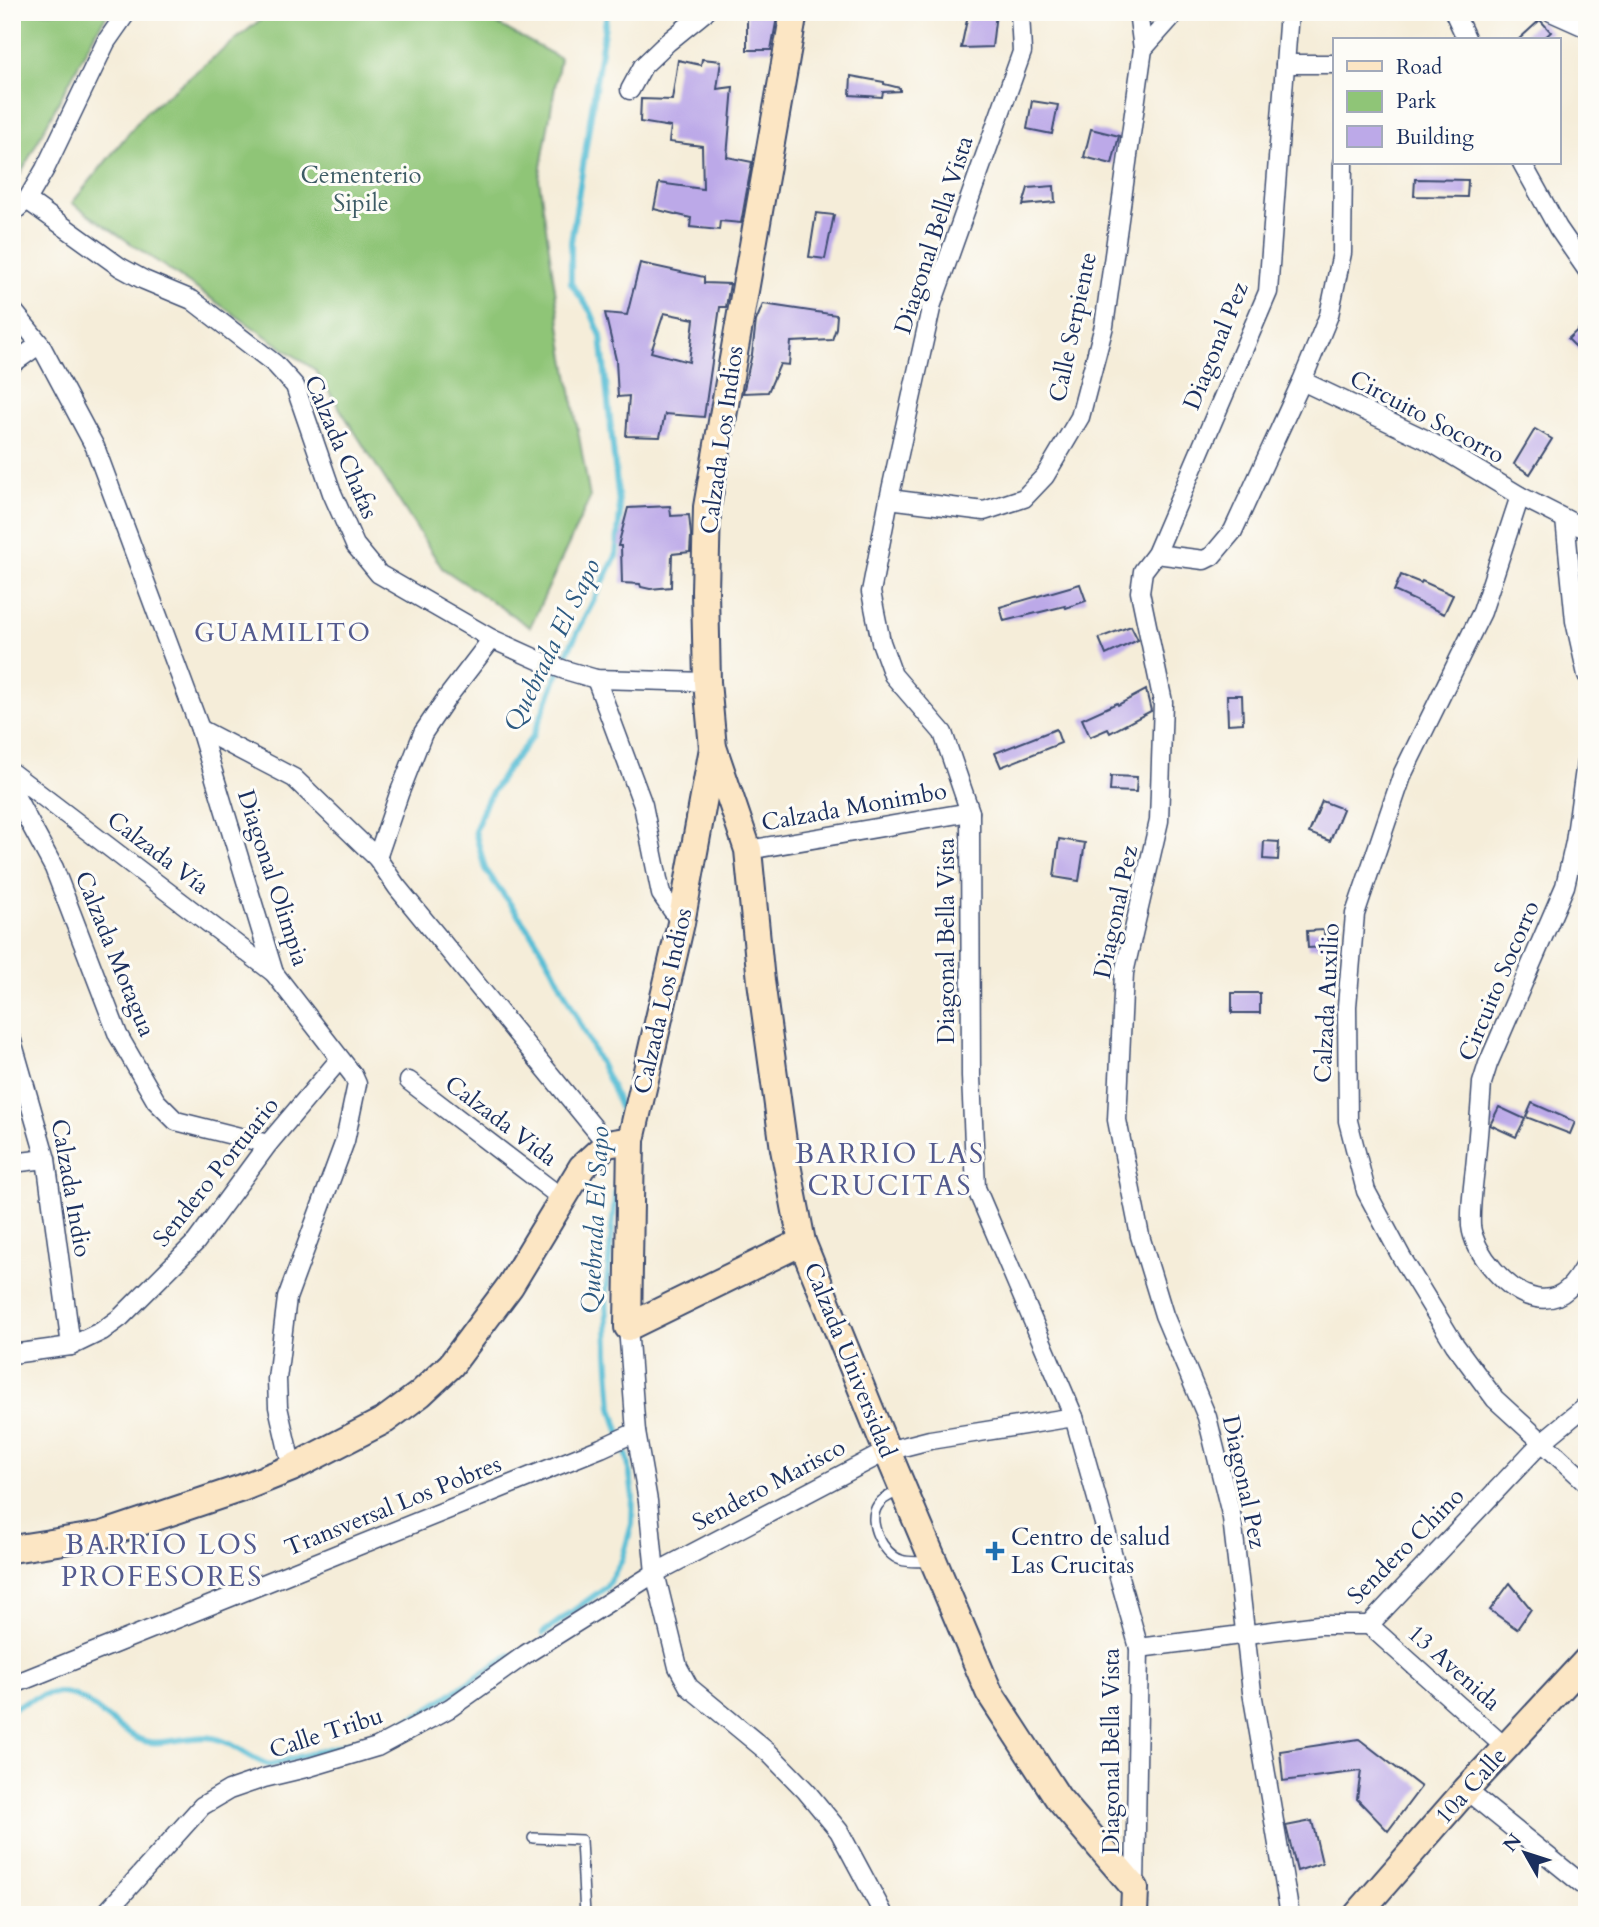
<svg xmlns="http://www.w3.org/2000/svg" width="1599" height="1927" viewBox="0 0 1599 1927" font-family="Cardo,serif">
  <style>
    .green { fill: #8fc577; stroke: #557a6a; stroke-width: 2 }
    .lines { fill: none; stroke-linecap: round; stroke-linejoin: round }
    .stream { stroke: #58bed5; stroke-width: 6 }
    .building { fill: #bca9e8; fill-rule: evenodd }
    .lane-casing { stroke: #3c4c70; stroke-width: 12 }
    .street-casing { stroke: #3c4c70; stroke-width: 21 }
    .secondary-casing { stroke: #3c4c70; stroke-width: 30 }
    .lane { stroke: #fff; stroke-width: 9 }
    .street { stroke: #fff; stroke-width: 18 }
    .secondary { stroke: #fce6c4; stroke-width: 26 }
    .poi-dot { fill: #1f6fb2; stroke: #fdfcf7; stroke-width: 2.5 }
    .labels { text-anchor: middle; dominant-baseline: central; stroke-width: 6; stroke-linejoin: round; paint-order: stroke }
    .park-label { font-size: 24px; fill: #3e5c66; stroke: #fdfcf7 }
    .street-label { font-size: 24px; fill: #1b2f5e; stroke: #fdfcf7 }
    .poi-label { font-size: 24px; fill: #1b2f5e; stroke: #fdfcf7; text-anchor: start }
    .neighbourhood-label { font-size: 26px; letter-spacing: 2px; fill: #535a8e; stroke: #fdfcf7 }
    .water-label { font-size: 26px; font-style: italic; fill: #2d5a82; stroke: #fdfcf7 }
    .quarter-label { font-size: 28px; letter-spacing: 2px; fill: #535a8e; stroke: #fdfcf7 }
  </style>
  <rect width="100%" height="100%" fill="#fdfcf7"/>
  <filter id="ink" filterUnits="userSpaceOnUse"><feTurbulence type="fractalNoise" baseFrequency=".0143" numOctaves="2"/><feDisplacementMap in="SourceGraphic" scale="14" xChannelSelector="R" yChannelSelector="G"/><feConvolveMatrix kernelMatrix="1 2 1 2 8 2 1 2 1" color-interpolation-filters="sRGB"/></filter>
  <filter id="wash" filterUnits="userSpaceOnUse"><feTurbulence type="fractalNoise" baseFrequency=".00686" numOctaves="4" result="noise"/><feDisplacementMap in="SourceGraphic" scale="28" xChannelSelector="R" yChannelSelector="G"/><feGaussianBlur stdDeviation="1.57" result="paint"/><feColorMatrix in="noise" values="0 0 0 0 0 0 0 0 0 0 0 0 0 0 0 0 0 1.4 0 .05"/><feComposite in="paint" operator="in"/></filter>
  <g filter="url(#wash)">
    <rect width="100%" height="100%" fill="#f5edd9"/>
    <g class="green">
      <polygon points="12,12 109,12 95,33 21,173 12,182"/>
      <polygon points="270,12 475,12 560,58 539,179 564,352 590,498 530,627 442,568 315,370 72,203 145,113"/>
    </g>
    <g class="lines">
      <g class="stream">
        <polyline points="607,12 571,242 571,283 591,312 601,336 620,513 616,556 563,661 533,736 507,769 486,802 475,831 485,869 534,937 552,967 612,1087 621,1110 619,1136"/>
        <polyline points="543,1633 606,1587 622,1560 632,1524 633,1497 628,1460 612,1408 608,1353 606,1292 618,1167"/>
        <path d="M12 1709C63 1682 74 1690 116 1725 126 1732 137 1740 149 1742 166 1745 195 1734 213 1738 235 1742 250 1760 270 1765L379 1735 422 1713 510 1655"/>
      </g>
    </g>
    <g id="blocks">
      <g class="building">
        <polygon points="747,12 778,12 771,50 747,50"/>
        <polygon points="996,13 992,47 961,48 968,15"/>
        <polygon points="1540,20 1551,32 1542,40 1518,40"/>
        <polygon points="702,59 721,61 717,89 733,87 727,157 752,162 741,223 720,221 719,230 690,227 691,218 654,209 659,183 703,189 702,146 669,142 671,127 640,122 641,99 672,100 678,60 701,65"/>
        <polygon points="851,76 884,82 884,84 900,88 900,91 883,92 882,97 850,95"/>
        <polygon points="1032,101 1058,105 1052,134 1027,129"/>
        <polygon points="1091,129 1119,136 1112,164 1084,157"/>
        <polygon points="1415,179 1468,180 1467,197 1414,196"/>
        <polygon points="1054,186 1055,202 1023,205 1028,188"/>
        <polygon points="816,213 834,215 825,259 809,257"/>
        <path d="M640 263 704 277V283L730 284 726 307H720L704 417 665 414 660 437 626 436 629 396 618 397 616 360 605 313 627 315ZM664 313 694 319 689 362 651 352Z"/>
        <polygon points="763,304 837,315 836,328 832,340 791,342 789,365 780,364 768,392 743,393 752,354 756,321"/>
        <polygon points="1587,321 1587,358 1568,339"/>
        <polygon points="1535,429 1552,439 1530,474 1514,464"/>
        <polygon points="670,506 671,516 689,515 691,535 690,552 672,554 671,587 650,589 641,587 640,584 622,583 621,546 618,546 628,508"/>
        <polygon points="1401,575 1421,583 1422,581 1453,595 1444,614 1394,591"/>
        <polygon points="1080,584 1086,601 1066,608 1065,606 1004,621 1000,607"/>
        <polygon points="1131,626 1138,640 1106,655 1099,638"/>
        <polygon points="1146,690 1151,711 1110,733 1108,729 1090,737 1082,719 1117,703 1118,705"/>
        <polygon points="1227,695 1242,695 1243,723 1228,724"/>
        <polygon points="1056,729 1061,743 1001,767 995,753"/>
        <polygon points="1111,776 1137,777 1136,792 1110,791"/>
        <polygon points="1322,801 1343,809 1330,841 1309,833"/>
        <polygon points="1059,839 1085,843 1079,881 1054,877"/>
        <polygon points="1264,841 1279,842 1278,860 1263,859"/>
        <polygon points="1324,930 1325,947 1308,948 1307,931"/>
        <rect x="1232" y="993" width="28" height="20"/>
        <polygon points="1532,1103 1575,1122 1570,1134 1526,1117"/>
        <polygon points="1499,1107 1525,1119 1516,1137 1490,1125"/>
        <polygon points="1510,1583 1531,1609 1517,1629 1490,1610"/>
        <polygon points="1359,1739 1421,1787 1388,1831 1357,1799 1361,1771 1283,1781 1280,1751"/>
        <polygon points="1312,1821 1322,1863 1297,1871 1286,1826"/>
      </g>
    </g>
  </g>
  <g filter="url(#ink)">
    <use href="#blocks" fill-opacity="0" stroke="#3c4c70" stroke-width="2"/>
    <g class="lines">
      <g class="lane-casing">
        <g id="lane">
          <path d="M901 1490C894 1494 883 1497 878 1505 866 1522 883 1554 901 1560 909 1563 920 1561 929 1562"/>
          <polyline points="533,1838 581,1840 585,1915"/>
        </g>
      </g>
      <g class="street-casing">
        <g id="street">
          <polyline points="1020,12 1022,52 932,304 889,499 871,592 881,642 893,675 943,733 970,812 971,1077 976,1188 1074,1417 1139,1648 1135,1888"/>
          <polyline points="1289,12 1268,292 1156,554 1143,571 1140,592 1163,702 1159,821 1124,973 1117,1120 1140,1236 1164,1315 1207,1417 1232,1518 1252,1692 1290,1915"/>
          <polyline points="1454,12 1467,40"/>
          <polyline points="1551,12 1587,28"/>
          <polyline points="1143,49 1176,12"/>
          <polyline points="1285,64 1335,64"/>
          <polyline points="630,90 643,66 668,42 705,12"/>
          <polyline points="1522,163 1558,228 1587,270"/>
          <polyline points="27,200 120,267 144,280 192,300 275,364 295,386 332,493 355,545 379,574 492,639 543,662 565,670 596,679 707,682"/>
          <polyline points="12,213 27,200 45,169 106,42 127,12"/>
          <polyline points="12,309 40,344 95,447 200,729 274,973 353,1075 357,1084 345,1141 287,1298 277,1379 278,1407 292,1468"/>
          <polyline points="12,364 40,344"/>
          <polyline points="1302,381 1429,441 1520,496 1587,530"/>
          <polyline points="1520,496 1482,612 1403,773 1355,914 1347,1006 1348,1121 1366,1191 1402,1258 1455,1345 1495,1399 1587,1483"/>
          <polyline points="889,499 984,511 1024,498 1045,476 1080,417 1104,326 1143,49 1138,12"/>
          <polyline points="1565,519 1575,621 1587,675"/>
          <polyline points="1156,554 1204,560 1212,556 1233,531 1302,381 1329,315 1342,253 1343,163"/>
          <polyline points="596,679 643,805 661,894 681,923"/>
          <polyline points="200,729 294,778 377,858 397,887 607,1144"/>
          <path d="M1587 755 1575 842 1565 886 1488 1064 1482 1083C1480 1111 1478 1139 1475 1168 1473 1187 1470 1207 1471 1226 1474 1253 1508 1293 1536 1298 1563 1303 1576 1282 1587 1261"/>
          <polyline points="12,773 274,973"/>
          <polyline points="12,790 54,868 118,1035 156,1101 176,1121 268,1144"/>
          <polyline points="748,850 970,812"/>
          <polyline points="377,858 399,794 423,733 446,699 492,639"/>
          <polyline points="12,1041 46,1159 71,1346"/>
          <polyline points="409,1081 563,1199"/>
          <polyline points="12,1163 46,1159"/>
          <polyline points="628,1327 636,1432 648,1501 655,1573 678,1667 689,1687 769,1753 806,1791 839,1831 884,1915"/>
          <polyline points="12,1354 71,1346 102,1331 121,1317 196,1242 268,1144 339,1060"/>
          <polyline points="1369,1625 1506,1748"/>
          <polyline points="1139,1648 1319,1625 1369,1625 1542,1442 1587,1405"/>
          <polyline points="12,1685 601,1448 636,1432"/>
          <polyline points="1466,1790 1587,1888"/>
          <polyline points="104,1915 202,1806 229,1790 264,1778 310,1767 377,1747 450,1708 526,1654 655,1573 887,1451 930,1440 1074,1417"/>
        </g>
      </g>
      <g class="secondary-casing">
        <g id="secondary">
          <polyline points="794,12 707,507 705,591 707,682 713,748 681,923 631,1140 628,1327 802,1242"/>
          <polyline points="714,750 748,850 761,981 784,1149 802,1242 887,1451 989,1692 1058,1798 1135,1888 1134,1915"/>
          <polyline points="12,1549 102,1535 242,1488 292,1468 385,1420 420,1394 451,1365 510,1286 582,1167 607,1144 631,1140"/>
          <polyline points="1357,1915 1466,1790 1587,1660"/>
        </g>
      </g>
      <use href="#lane" class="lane"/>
      <use href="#street" class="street"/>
      <use href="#secondary" class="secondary"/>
    </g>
  </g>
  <path class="poi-dot" d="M991.5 1540.5h7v7h7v7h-7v7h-7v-7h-7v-7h7z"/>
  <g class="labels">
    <g class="park-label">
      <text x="361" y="175">Cementerio<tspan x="361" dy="28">Sipile</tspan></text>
    </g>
    <g class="street-label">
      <text transform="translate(934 235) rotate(-72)">Diagonal Bella Vista</text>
      <text transform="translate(1073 327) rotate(-78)">Calle Serpiente</text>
      <text transform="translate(1216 346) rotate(-68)">Diagonal Pez</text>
      <text transform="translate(1427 417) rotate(28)">Circuito Socorro</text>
      <text transform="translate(722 440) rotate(-82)">Calzada Los Indios</text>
      <text transform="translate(341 447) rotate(67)">Calzada Chafas</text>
      <text transform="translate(854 807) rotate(-10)">Calzada Monimbo</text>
      <text transform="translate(158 853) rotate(37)">Calzada Vía</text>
      <text transform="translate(273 878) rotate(72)">Diagonal Olimpia</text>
      <text transform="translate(1116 912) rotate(-78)">Diagonal Pez</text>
      <text transform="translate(946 941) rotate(-90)">Diagonal Bella Vista</text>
      <text transform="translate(115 954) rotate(68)">Calzada Motagua</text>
      <text transform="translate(1499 981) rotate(-67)">Circuito Socorro</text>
      <text transform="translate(663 1001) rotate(-77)">Calzada Los Indios</text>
      <text transform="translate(1327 1003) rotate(-87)">Calzada Auxilio</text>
      <text transform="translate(501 1121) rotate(37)">Calzada Vida</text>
      <text transform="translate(216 1172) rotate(-51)">Sendero Portuario</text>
      <text transform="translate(71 1188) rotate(80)">Calzada Indio</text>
      <text transform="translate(850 1360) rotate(68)">Calzada Universidad</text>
      <text transform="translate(1244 1482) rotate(78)">Diagonal Pez</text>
      <text transform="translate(769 1485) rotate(-28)">Sendero Marisco</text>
      <text transform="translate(393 1506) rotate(-22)">Transversal Los Pobres</text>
      <text transform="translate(1406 1546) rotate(-45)">Sendero Chino</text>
      <text transform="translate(1454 1668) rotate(42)">13 Avenida</text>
      <text transform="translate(326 1733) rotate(-18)">Calle Tribu</text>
      <text transform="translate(1111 1751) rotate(-90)">Diagonal Bella Vista</text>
      <text transform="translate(1471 1786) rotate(-48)">10a Calle</text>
    </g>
    <g class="poi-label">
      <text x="1011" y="1537">Centro de salud<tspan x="1011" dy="28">Las Crucitas</tspan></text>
    </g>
    <g class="neighbourhood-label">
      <text x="283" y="632">GUAMILITO</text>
    </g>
    <g class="water-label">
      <text transform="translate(552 645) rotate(-64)">Quebrada El Sapo</text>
      <text transform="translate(595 1220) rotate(-87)">Quebrada El Sapo</text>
    </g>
    <g class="quarter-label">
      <text x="890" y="1154">BARRIO LAS<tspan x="890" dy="32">CRUCITAS</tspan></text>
      <text x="162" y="1545">BARRIO LOS<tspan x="162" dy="32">PROFESORES</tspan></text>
    </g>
  </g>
  <rect width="1599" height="1927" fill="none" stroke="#fdfcf7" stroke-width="42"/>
  <rect x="1333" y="38" width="228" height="126" fill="#fdfcf7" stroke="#a3aaba" stroke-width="2"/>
  <rect x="1347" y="61" width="35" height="10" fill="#fce6c4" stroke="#a3aaba" stroke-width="2"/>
  <text x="1396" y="74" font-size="21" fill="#1b2f5e">Road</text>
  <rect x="1347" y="91" width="35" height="21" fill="#8fc577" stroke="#a3aaba" stroke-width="2"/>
  <text x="1396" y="108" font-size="21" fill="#1b2f5e">Park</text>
  <rect x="1347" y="126" width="35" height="21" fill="#bca9e8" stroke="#a3aaba" stroke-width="2"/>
  <text x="1396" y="144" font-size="21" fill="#1b2f5e">Building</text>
  <g transform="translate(1525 1853) rotate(309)" stroke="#fdfcf7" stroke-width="5" paint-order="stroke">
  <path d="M0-5L12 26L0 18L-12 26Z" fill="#1b2f5e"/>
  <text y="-10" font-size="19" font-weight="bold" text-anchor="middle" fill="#1b2f5e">N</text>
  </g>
</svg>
